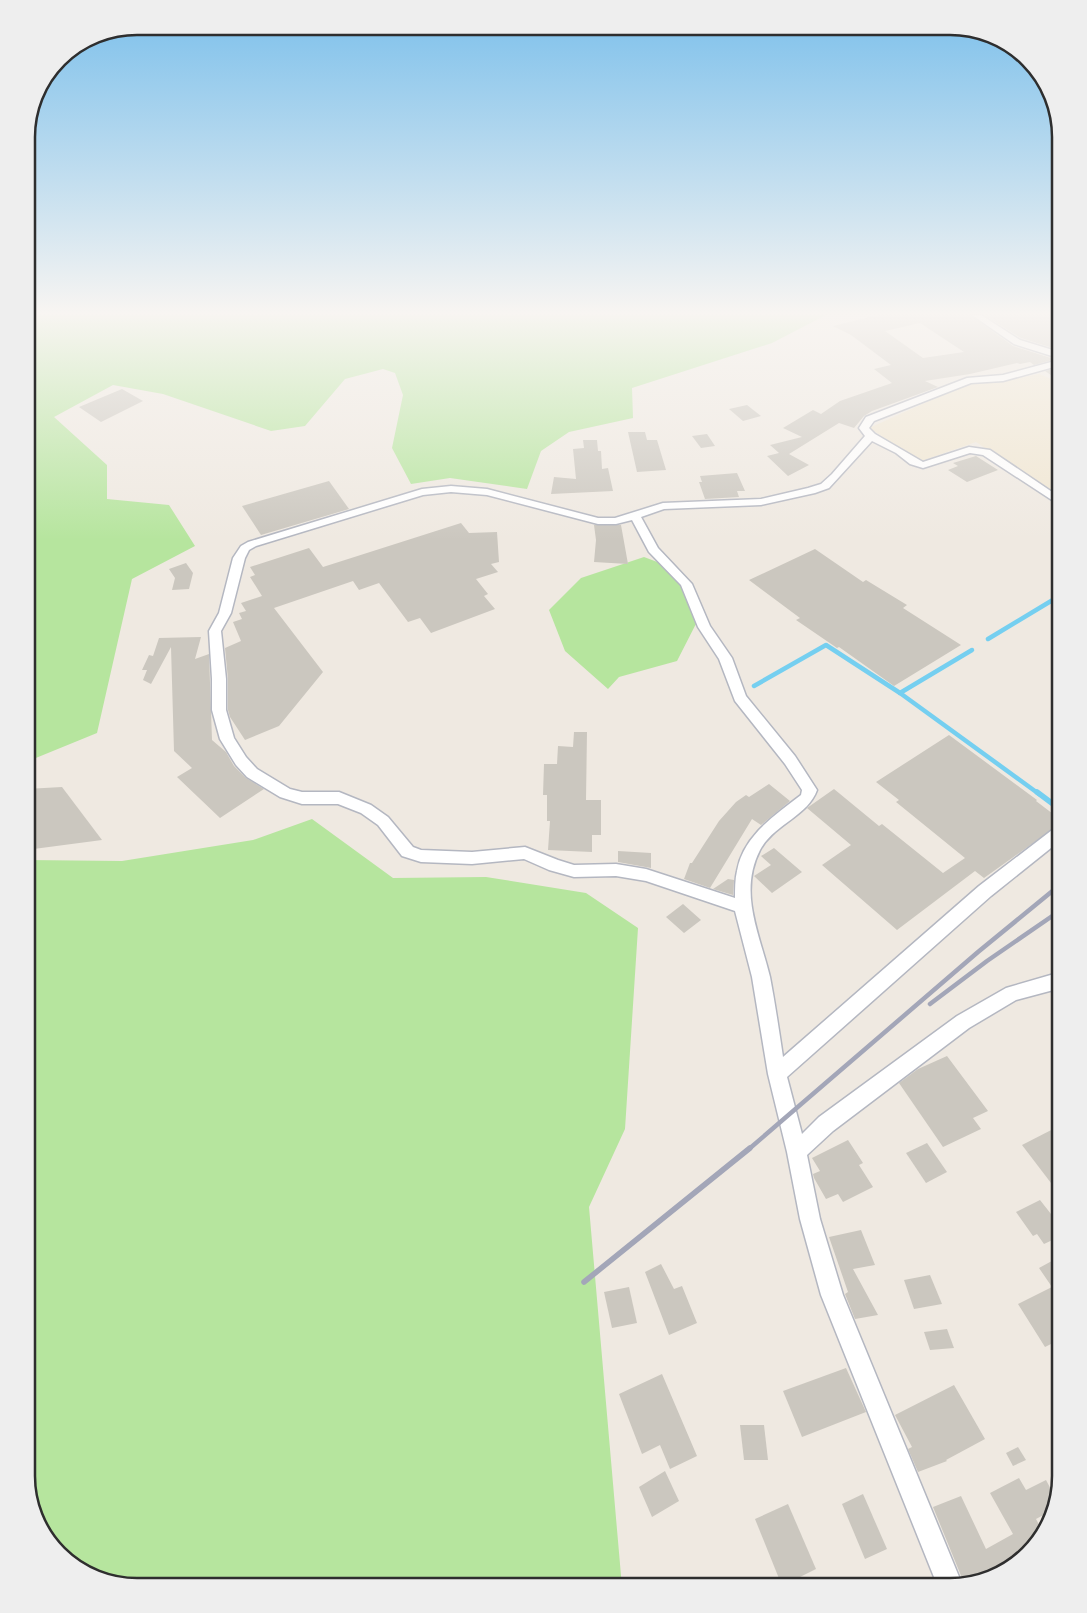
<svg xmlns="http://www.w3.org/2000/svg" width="1087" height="1613" viewBox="0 0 1087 1613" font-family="Signika,sans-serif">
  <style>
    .education { fill: #f0e6d1 }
    .green { fill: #b6e59e }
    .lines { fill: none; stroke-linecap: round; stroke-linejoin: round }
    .stream-far1 { stroke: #75cff0; stroke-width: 4.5 }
    .stream { stroke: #75cff0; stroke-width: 5.5 }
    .building { fill: #cbc7bf; fill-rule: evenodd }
    .minor-casing { stroke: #b4b7c1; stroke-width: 3 }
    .minor { fill: #fff; fill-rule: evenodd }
    .rail-far1 { stroke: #a3a6b8; stroke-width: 4.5 }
    .rail { stroke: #a3a6b8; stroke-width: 5.5 }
    .rim { fill: none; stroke: #2e2e2e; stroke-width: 2.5 }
  </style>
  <rect width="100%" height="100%" fill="#efe9e1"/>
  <polygon class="education" points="1039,374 1061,383 1061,498 976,442 921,461 869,428 972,382 1004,381"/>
  <g class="green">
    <polygon points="26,315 826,315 772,343 632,388 633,418 569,432 541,451 527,489 450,478 411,484 392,448 403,395 395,373 383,369 345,379 305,426 271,431 163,394 113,385 54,417 107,465 107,499 169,505 195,546 132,579 97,733 26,762"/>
    <polygon points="644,557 676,569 701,614 677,661 619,677 608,689 565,651 549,610 581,578"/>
    <polygon points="312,819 393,878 486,877 586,893 638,928 625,1129 589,1207 622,1587 130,1587 76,1568 41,1531 26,1476 26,860 122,861 253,840"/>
  </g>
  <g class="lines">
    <g class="stream-far1">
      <polyline points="988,639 1061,595"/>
      <polyline points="754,686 826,645 900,693 1039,794"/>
      <polyline points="900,693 972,650"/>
    </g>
    <polyline class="stream" points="1037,792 1061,810"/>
  </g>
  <g class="building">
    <path d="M878 315H970L1013 346 1051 358 1052 360 1034 365 1030 362 1020 364 1017 363 970 374 925 381 938 387 872 411 864 416 854 428 839 423 789 454 809 465 788 476 767 456 779 453 770 445 802 437 783 428 813 410 821 414 840 401 892 383 874 369 891 365 851 335 833 326ZM920 323 964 352 923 358 885 331Z"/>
    <polygon points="984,315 1061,315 1061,347 1056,349 1021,338"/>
    <polygon points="1061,367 1061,382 1045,371"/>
    <polygon points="122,389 143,401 101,422 79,407"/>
    <polygon points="747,405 761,416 743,421 729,409"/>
    <polygon points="628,432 645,432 647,440 657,440 666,470 637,472"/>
    <polygon points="707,434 715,446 701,448 692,436"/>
    <polygon points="583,440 597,440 598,451 601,451 602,469 608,468 613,491 551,494 554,477 576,479 573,449 584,448"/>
    <polygon points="976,456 998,470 967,482 948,470 958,466 953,463"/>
    <polygon points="737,473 745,491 737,491 739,497 705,499 699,482 702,482 700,476"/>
    <polygon points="329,481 349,509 261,535 242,506"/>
    <polygon points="461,523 469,533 497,532 499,562 491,564 498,572 476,579 488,594 484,596 495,609 431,633 420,618 408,622 379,583 359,590 353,581 274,608 323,672 279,726 245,740 230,717 228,710 228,679 225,648 241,641 233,622 242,619 239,613 246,611 241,603 262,596 250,577 255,575 250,567 309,548 323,567"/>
    <polygon points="594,525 621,525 628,564 594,562 596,540"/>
    <polygon points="815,549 863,582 866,580 907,605 903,608 961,645 894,686 839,647 837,648 796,620 800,618 749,580"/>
    <polygon points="186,563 193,573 189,589 172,590 175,578 169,569"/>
    <polygon points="201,637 195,659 209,654 212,740 226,752 234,766 246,778 264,789 220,818 177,777 192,768 174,751 171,647 151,684 143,680 147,670 142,670 149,655 153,656 159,638"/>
    <polygon points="574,732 587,732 586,800 601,800 601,835 592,835 592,852 548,850 550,821 547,821 547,795 543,795 544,764 557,764 558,746 573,747"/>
    <polygon points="949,735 1037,800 1036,801 1061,820 1061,823 984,878 975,871 897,930 822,865 851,845 807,808 834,789 879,826 882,824 943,873 965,858 896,802 899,800 876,782"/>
    <polygon points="769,784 790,801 761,825 752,819 710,888 684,879 690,863 692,863 719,821 736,802 746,795 749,797"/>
    <polygon points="62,787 102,840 26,850 26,789"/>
    <polygon points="774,848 802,872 772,893 754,876 771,865 761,856"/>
    <polygon points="618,851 651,853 651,868 618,862"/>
    <polygon points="728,879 734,880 733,895 713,889"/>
    <polygon points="683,904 701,920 684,933 666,917"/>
    <polygon points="947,1056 988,1111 973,1118 981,1129 943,1147 899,1083 918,1069"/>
    <polygon points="1061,1125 1061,1178 1051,1183 1022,1145"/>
    <polygon points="848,1140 863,1163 859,1165 873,1187 843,1202 838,1194 826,1199 814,1178 813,1174 820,1171 812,1158"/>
    <polygon points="927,1143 947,1172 926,1183 906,1153"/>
    <polygon points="1040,1200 1051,1214 1061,1209 1061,1236 1044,1244 1037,1234 1033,1236 1016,1212"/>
    <polygon points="861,1230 875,1265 853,1269 878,1315 855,1319 845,1294 848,1292 829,1237"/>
    <polygon points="1061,1256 1061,1339 1045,1347 1018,1304 1052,1287 1039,1268"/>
    <polygon points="661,1264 674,1289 682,1286 697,1323 669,1335 645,1272"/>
    <polygon points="930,1275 942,1304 914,1309 904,1280"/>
    <polygon points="629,1287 637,1323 612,1328 604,1292"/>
    <polygon points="947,1329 954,1348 930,1350 924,1332"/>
    <polygon points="846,1368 866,1412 802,1437 783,1391"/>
    <polygon points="662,1374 697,1456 670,1469 660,1445 642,1454 619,1394"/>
    <polygon points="954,1385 985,1439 946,1460 947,1461 918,1472 908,1449 912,1447 895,1415"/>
    <polygon points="740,1425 764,1425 768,1460 744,1460"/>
    <polygon points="1018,1447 1026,1460 1013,1466 1006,1453"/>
    <polygon points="665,1471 679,1501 652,1517 639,1487"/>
    <polygon points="1019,1478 1026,1490 1046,1480 1055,1497 1051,1511 1036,1519 1044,1534 1005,1572 964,1583 933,1507 961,1496 986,1549 1013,1534 990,1493"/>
    <polygon points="863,1494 887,1549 865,1559 842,1504"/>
    <polygon points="788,1504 816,1569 782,1586 755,1519"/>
  </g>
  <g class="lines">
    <g class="minor-casing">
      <path id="minor" d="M972 315H981L1020 340 1056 351 1061 349V365L1003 381 971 383 874 421 869 428 875 434 923 462 969 447 990 450 1061 498V506L983 455 970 453 923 468 910 464 896 453 872 441 829 488 815 493 761 505 664 509 641 517 658 548 692 584 710 626 732 658 746 696 795 756 817 790C808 816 773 825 760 850 738 893 760 935 770 977 775 1003 779 1030 783 1057L979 886 1056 827 1061 825V840L991 896 787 1077 802 1134 819 1117 957 1016 1006 988 1061 972V988L1016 1000 969 1028 833 1131 807 1155 820 1219 843 1295 962 1584 951 1587H938L821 1295 800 1219 787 1152 768 1074 752 977 735 911 646 881 616 876 574 877 549 870 524 859 472 864 421 862 402 856 378 825 361 813 338 804H302L280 797 247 777 236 765 220 739 212 710V679L209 631 219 613 233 558 241 546 248 542 422 489 451 486 487 489 598 518H615L663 503 761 499 808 488 821 484 832 474 865 436 859 428 866 417 967 378 1003 375 1055 361 1052 356 1014 344ZM451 492 487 495 598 524H616L632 520 649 552 681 585 698 627 719 659 735 701 785 764 802 790 801 795C775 815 743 836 737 871 735 879 735 889 735 898L646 869 616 864 574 865 558 860 525 847 472 852 421 850 413 847 388 817 371 805 339 792H302L290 789 257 769 246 757 234 738 226 710V679L221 631 231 613 245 558 249 550 256 546 423 495Z"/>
    </g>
    <use href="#minor" class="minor"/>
    <g class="rail-far1">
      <polyline points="930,1004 987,961 1061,910"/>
      <polyline points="749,1149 978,952 1061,884"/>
    </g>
    <polyline class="rail" points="584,1282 750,1148"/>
  </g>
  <linearGradient id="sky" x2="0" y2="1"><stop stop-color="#7abfeb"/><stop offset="0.58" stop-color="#f8f5f2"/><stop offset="1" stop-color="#f8f5f2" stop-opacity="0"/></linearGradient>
  <rect width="1087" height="540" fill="url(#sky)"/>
  <path d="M0 0H1087V1613H0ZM137 35H950A102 102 0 0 1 1052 137V1476A102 102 0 0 1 950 1578H137A102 102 0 0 1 35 1476V137A102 102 0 0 1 137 35Z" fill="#eee" fill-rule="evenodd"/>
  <path class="rim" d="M137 35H950A102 102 0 0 1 1052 137V1476A102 102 0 0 1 950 1578H137A102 102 0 0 1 35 1476V137A102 102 0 0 1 137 35Z"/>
</svg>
